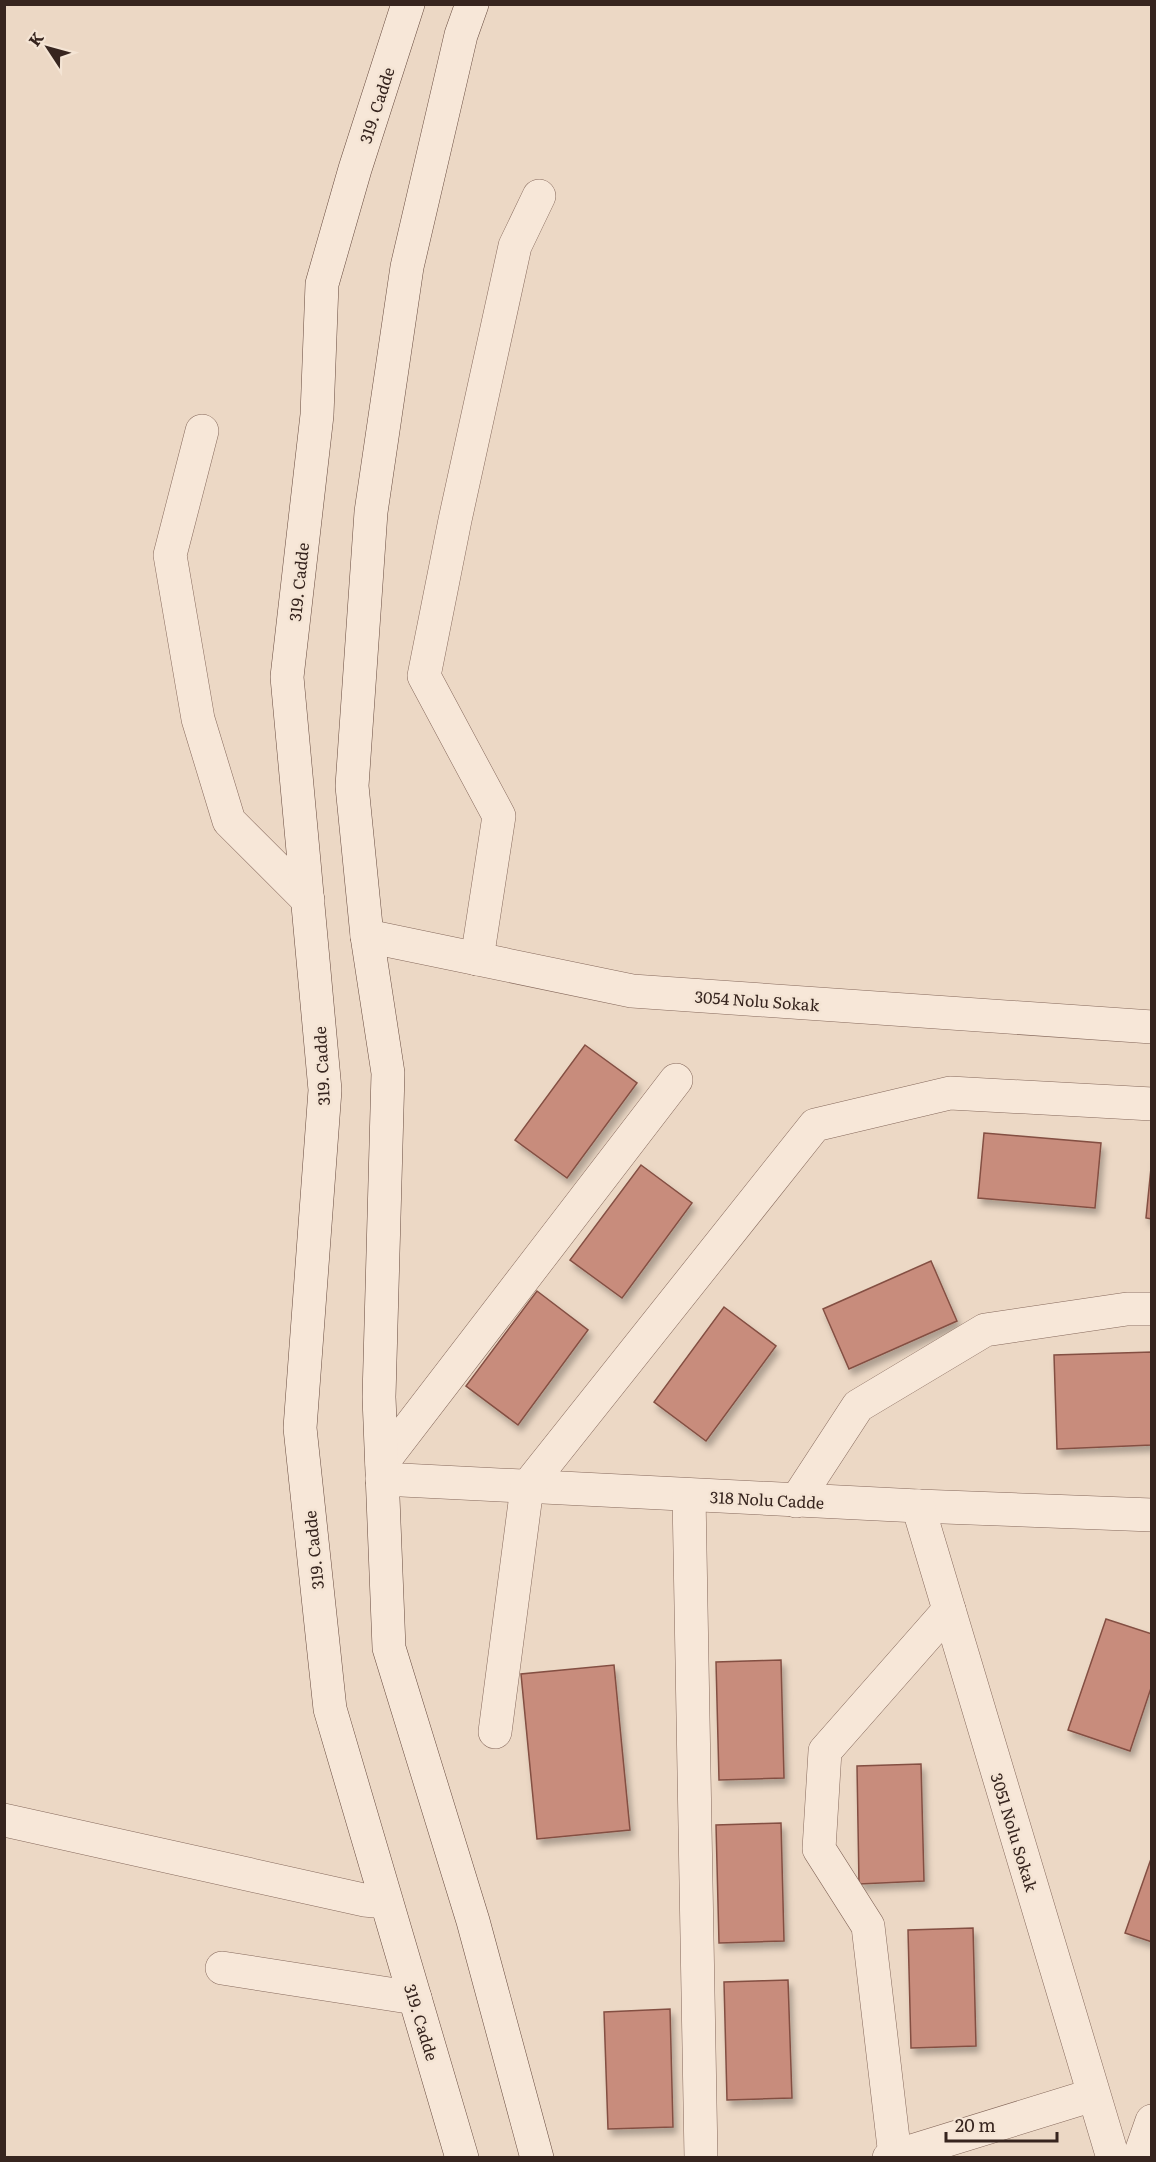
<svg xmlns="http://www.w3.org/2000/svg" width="1156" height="2162" viewBox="0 0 1156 2162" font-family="Literata,serif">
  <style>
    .building { fill: #c88c7c; stroke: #844f43; stroke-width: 1.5; filter: url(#shadow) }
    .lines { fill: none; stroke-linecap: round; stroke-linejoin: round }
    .street-casing { stroke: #86695c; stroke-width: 34 }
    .secondary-casing { stroke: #684b3f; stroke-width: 34 }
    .street { stroke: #f7e7d8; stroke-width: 33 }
    .secondary { stroke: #f7e7d8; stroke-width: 33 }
    .labels { text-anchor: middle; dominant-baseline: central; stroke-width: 5; stroke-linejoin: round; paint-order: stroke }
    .street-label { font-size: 16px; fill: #37251f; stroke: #f4e4d4 }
  </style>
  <defs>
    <filter id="shadow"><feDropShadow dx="3.5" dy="6" stdDeviation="3" flood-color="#0004"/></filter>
  </defs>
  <rect width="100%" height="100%" fill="#ecd8c5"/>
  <g class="building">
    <polygon points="585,1045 637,1083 567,1178 515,1140"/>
    <polygon points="984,1133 1101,1143 1095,1208 978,1198"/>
    <polygon points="1152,1158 1152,1219 1146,1218"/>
    <polygon points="641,1165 692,1203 622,1298 570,1260"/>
    <polygon points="931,1261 957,1321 849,1369 823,1309"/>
    <polygon points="537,1291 588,1330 518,1425 466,1386"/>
    <polygon points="724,1307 776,1346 706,1441 654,1402"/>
    <polygon points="1152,1352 1152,1445 1057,1449 1054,1355"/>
    <polygon points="1106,1619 1152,1634 1152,1685 1130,1751 1068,1730"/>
    <polygon points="781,1660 784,1778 719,1780 716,1662"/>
    <polygon points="614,1665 630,1830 537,1839 521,1674"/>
    <polygon points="921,1764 924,1881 859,1884 857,1766"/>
    <polygon points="781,1823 784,1941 719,1943 716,1825"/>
    <polygon points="1152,1856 1152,1942 1125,1933"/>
    <polygon points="973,1928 976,2046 911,2048 908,1930"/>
    <polygon points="788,1980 792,2098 727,2100 724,1982"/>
    <polygon points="670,2009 673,2127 608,2129 604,2012"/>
  </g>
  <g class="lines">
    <g class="street-casing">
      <g id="street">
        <polyline points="202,431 170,555 198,719 229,821 308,900"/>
        <polyline points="367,936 632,991 1152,1027"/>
        <polyline points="477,959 499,816 424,676 455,520 515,246 539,196"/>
        <polyline points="382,1463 676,1080"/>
        <polyline points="382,1479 918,1506 1152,1515"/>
        <polyline points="689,1495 701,2158"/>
        <polyline points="796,1501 858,1406 985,1330 1127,1309 1152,1309"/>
        <polyline points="918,1506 1113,2158"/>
        <polyline points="495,1732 527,1487 815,1125 950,1093 1152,1104"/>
        <polyline points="4,1820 364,1900 386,1902"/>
        <polyline points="222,1968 415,1998"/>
        <polyline points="895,2156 868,1926 819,1849 825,1751 949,1610"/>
        <polyline points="889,2158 1093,2095"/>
        <polyline points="1139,2158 1152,2121"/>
      </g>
    </g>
    <g class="secondary-casing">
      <g id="secondary">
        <polyline points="408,4 355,169 322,284 317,415 287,677 325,1090 300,1428 330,1709 462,2158"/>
        <polyline points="472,4 461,35 407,267 371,512 352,786 367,936 388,1073 379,1397 389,1648 473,1921 537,2158"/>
      </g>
    </g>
    <use href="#street" class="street"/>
    <use href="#secondary" class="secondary"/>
  </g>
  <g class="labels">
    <g class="street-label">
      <text transform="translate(376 105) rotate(-72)">319. Cadde</text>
      <text transform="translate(298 582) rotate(-84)">319. Cadde</text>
      <text transform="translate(757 1000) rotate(4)">3054 Nolu Sokak</text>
      <text transform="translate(321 1066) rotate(-93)">319. Cadde</text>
      <text transform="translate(767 1499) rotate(3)">318 Nolu Cadde</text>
      <text transform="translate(313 1550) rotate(-96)">319. Cadde</text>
      <text transform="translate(1015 1832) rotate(73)">3051 Nolu Sokak</text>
      <text transform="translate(422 2022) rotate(73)">319. Cadde</text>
    </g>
  </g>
  <rect width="1156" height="2162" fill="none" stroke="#37251f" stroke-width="12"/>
  <g transform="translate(48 48) rotate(306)" stroke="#f4e4d4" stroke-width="4.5" paint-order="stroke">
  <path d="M0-4.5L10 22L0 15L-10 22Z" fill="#37251f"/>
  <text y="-9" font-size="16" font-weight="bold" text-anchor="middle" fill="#37251f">K</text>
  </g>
  <path d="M946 2132v9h111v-9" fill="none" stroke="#37251f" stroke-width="3"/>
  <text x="955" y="2132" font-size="18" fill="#37251f" stroke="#f4e4d4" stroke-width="4.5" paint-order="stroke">20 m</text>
</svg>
